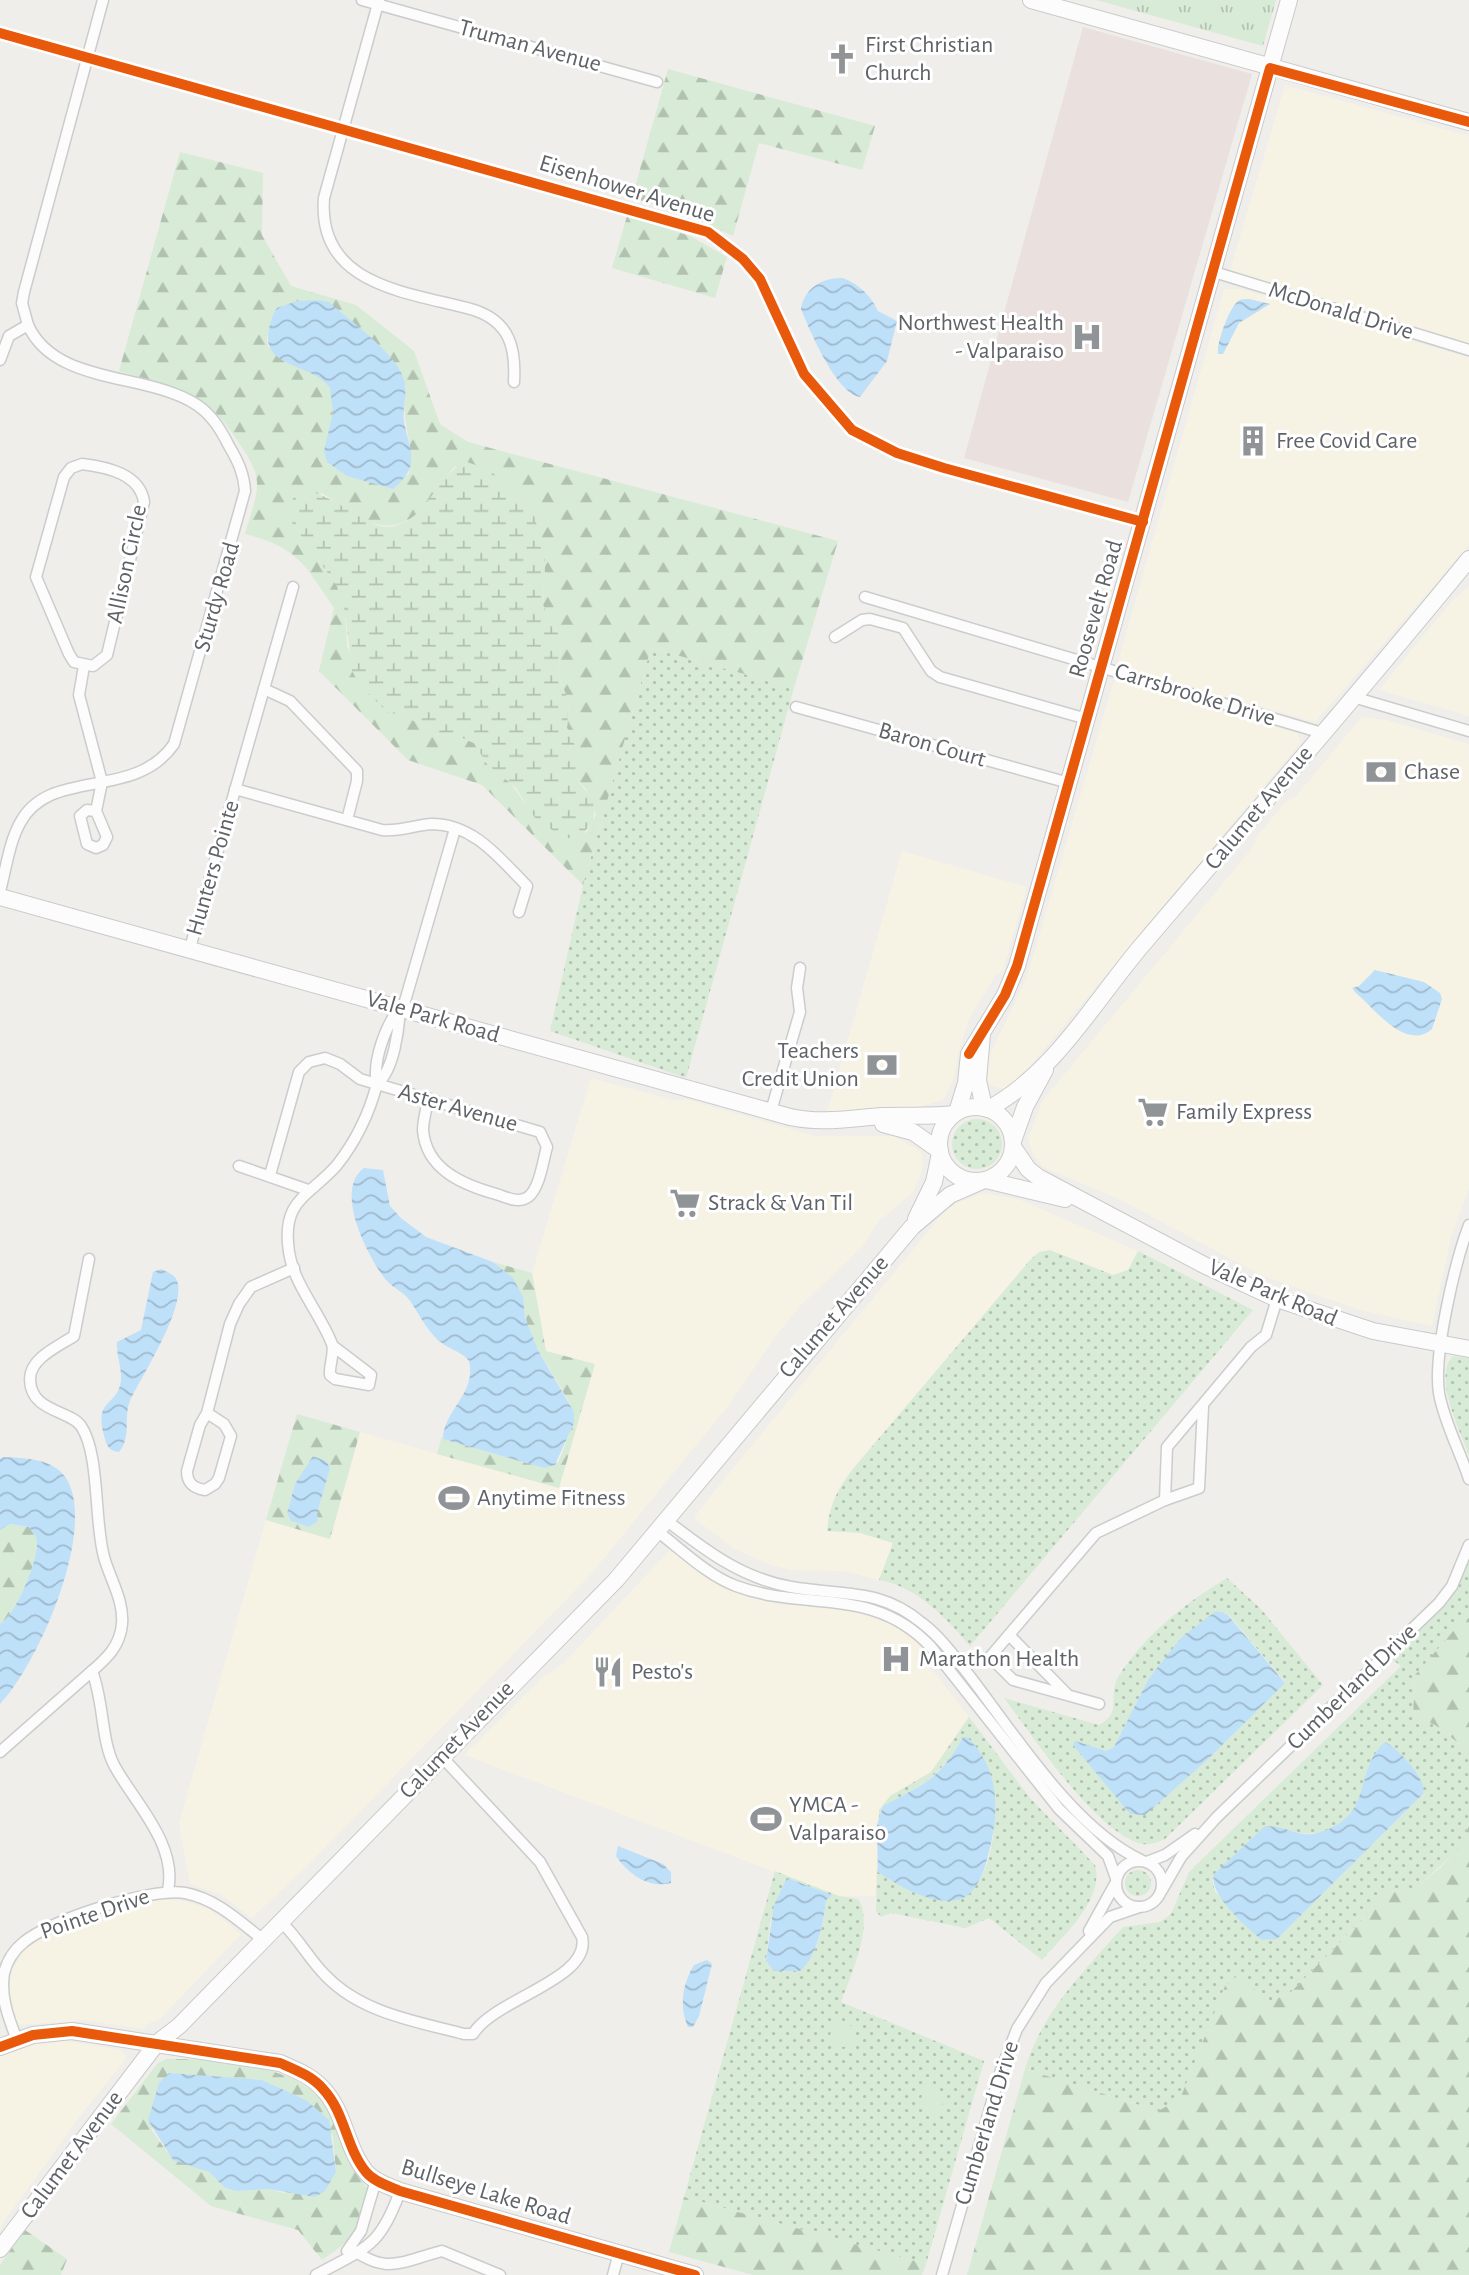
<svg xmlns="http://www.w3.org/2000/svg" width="1469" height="2275" viewBox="0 0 1469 2275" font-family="'Alegreya Sans',sans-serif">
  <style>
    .commercial { fill: #f7f3e4 }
    .medical { fill: #eae0de }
    .grass { fill: url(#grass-dots); fill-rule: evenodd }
    .forest { fill: url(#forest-firs); fill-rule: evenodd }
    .wetland { fill: url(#wetland-marsh) }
    .park { fill: url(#park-tufts) }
    .garden { fill: #d8ebd6 }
    .water { fill: url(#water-waves) }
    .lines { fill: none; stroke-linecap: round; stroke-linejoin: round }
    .street-casing { stroke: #cbcccc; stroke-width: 13 }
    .secondary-casing { stroke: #cacacb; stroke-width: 18 }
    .street { stroke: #fdfcfc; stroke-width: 10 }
    .secondary { stroke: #fdfcfc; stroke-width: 16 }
    .cycleway-casing { stroke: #fff; stroke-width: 15 }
    .cycleway { stroke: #e8590c; stroke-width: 10 }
    .labels { text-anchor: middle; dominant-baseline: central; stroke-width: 6; stroke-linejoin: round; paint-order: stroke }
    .poi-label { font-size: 24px; fill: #5f6368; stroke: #fff; text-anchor: start }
    .street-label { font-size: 24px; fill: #5f6368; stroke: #fff }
  </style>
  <defs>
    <pattern id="grass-dots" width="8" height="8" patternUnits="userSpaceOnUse" patternTransform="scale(1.75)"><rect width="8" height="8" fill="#d8ebd6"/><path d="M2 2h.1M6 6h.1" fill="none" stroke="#b2c2b1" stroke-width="1.8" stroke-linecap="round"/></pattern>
    <pattern id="forest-firs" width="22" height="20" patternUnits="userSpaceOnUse" patternTransform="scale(1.75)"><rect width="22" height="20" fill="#d8ebd6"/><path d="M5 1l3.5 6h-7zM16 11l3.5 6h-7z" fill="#b2c2b1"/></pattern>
    <pattern id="wetland-marsh" width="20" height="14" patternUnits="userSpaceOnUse" patternTransform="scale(1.75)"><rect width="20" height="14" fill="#d8ebd6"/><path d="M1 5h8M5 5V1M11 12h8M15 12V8" fill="none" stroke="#b2c2b1"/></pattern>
    <pattern id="park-tufts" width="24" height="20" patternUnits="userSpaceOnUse" patternTransform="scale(1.75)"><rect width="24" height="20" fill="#d8ebd6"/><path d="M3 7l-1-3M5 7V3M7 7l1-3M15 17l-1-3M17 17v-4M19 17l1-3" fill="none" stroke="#b2c2b1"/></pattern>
    <pattern id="water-waves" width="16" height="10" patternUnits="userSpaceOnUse" patternTransform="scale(1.75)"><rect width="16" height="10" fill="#bfe0f9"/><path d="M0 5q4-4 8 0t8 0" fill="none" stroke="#9eb9cd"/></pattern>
  </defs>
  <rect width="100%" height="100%" fill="#efeeea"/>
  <g class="commercial">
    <polygon points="1285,85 1469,136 1469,344 1230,271"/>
    <polygon points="1224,289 1241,289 1469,358 1469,545 1315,722 1117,666"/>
    <polygon points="1469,587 1469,716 1379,690 1451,602"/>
    <polygon points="1114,681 1297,733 1301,742 1019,1079 1004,1092 1001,1088 987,1084 990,1055 1027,977"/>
    <polygon points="1362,717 1386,720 1469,744 1469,1188 1451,1237 1432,1326 1360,1310 1263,1276 1123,1201 1043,1167 1033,1154 1028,1138 1043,1100 1254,846 1257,836 1286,802 1297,795"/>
    <polygon points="902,851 1027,887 1003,970 995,976 969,1019 959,1049 954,1078 943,1100 921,1106 921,1112 827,1113"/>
    <polygon points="591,1078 677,1101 685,1099 815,1136 893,1136 917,1149 922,1155 923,1167 913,1192 878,1222 863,1246 800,1306 778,1333 728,1406 591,1574 308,1865 252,1918 220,1894 190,1884 179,1823 266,1520 330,1539 360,1432 558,1488 546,1351 532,1273"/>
    <polygon points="984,1193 1020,1200 1138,1251 1128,1270 1113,1275 1039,1252 993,1305 827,1530 860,1533 893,1543 879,1580 845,1571 791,1570 771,1565 735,1549 696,1520 695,1516 735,1466 944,1212 957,1203"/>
    <polygon points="669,1551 679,1554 711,1579 748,1597 782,1605 849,1606 893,1622 924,1645 927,1652 925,1661 969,1717 931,1772 890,1796 879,1810 875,1896 839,1896 464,1755 542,1678 563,1664"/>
    <polygon points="159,1899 184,1901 210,1909 241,1934 160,2019 145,2025 144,2029 85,2020 17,2025 8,1989 13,1968 24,1950 43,1937 121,1906"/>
    <polygon points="66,2041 120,2050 127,2057 80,2116 0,2227 0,2056 31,2045"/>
  </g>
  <polygon class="medical" points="1083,27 1252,74 1128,502 964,458"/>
  <g class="grass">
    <polygon points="651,648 794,688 686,1078 550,1031 583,885"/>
    <circle cx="977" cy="1144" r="25"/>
    <path d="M1050 1250 1113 1275 1128 1270 1138 1251 1253 1310 970 1646C946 1618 918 1587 879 1580L893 1543 860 1533 827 1531C829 1506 837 1490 852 1470L1030 1260 1039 1252Z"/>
    <path d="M1453 1356 1469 1358V1455C1461 1432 1432 1376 1453 1356Z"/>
    <path d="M1469 1561V1618L1463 1621 1415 1675 1413 1715 1435 1725 1469 1751V1824L1460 1848 1415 1889 1389 1892 1291 1992 1268 2002 1225 1986 1181 2099 1158 2111 1025 2069C1042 2012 1084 1971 1123 1927L1160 1922 1171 1914 1189 1872 1401 1666 1390 1658C1420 1628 1453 1601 1469 1561ZM1371 1761 1423 1794 1277 1939 1215 1892 1212 1880 1271 1826C1334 1848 1358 1821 1371 1761Z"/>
    <path d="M1227 1578 1261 1609 1323 1685 1165 1839C1156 1843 1149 1846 1139 1843 1093 1829 1034 1737 1004 1698L1099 1725C1119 1714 1111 1704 1115 1685 1117 1677 1124 1668 1129 1661 1155 1627 1190 1600 1227 1578ZM1216 1611 1228 1614 1285 1682 1205 1762 1145 1814 1076 1742 1106 1751 1114 1747 1149 1678Z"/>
    <path d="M969 1717 1030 1798 1095 1865C1105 1899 1062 1937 1042 1960L989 1918 966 1928 891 1913 881 1917 876 1911 879 1810 890 1796 931 1772ZM963 1737C1008 1763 1004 1892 953 1900 933 1904 894 1884 878 1872L877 1825 883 1806C922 1786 941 1776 963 1737Z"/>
    <circle cx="1138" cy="1883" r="13"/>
    <path d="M775 1871 839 1896 858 1899C875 1924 850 1977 841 2002L984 2061 926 2264 684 2197ZM785 1885 826 1900C824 1921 818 1957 800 1971H774L766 1961 770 1923Z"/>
  </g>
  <g class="forest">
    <polygon points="668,69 875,126 862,170 759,143 733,236 682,212 632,198"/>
    <path d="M180 152 263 173 262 235 291 286 356 305 414 351 440 424 468 442 838 541 794 688 651 648 583 885 482 785 408 760 319 671 334 608C305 565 298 547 245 534 249 519 256 502 257 487 258 470 248 457 239 443 204 388 179 389 119 371ZM273 314 406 386C398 421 418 447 408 476L331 427C333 413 335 394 326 382L268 347 267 339ZM455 466 545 560 543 605 562 641 558 675 569 702 567 728 576 750 575 777 586 789 596 815 586 833 524 802 505 776 487 764 474 743 460 737 432 734 415 721 386 711 347 647 345 612 337 586 290 520 322 493C357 517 388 545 426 506 438 494 444 478 455 466Z"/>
    <polygon points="627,216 690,236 727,257 715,298 612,268"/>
    <path d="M493 1262 532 1273 546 1351 595 1364 559 1488 437 1454 442 1436 443 1439 544 1468 558 1462C564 1449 573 1425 574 1412 563 1391 551 1371 539 1351 521 1321 525 1284 493 1262Z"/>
    <path d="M297 1414 360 1432 330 1539 266 1520ZM324 1489 317 1514 309 1527 292 1521 287 1514 291 1498Z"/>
    <path d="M10 1524 29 1527C32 1531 37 1536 37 1542 38 1561 16 1615 0 1624V1530Z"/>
    <polygon points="1469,1618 1469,1751 1435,1725 1413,1715 1415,1675 1463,1620"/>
    <polygon points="1469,1824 1469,2275 967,2275 1025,2069 1158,2111 1180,2099 1225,1986 1239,1974 1268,2002 1291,1992 1389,1892 1415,1889 1441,1867 1460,1847"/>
    <path d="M166 2059C215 2058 300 2064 329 2108 346 2134 346 2162 368 2189 358 2229 357 2237 322 2260L298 2230 211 2206 111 2124 157 2064ZM262 2080 306 2100 333 2136 336 2172 284 2193 268 2189 237 2191 225 2188 209 2172 167 2152 151 2129Z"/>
    <polygon points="684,2197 926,2264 922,2275 753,2275 669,2252"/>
    <polygon points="25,2230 67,2259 61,2275 0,2275 0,2265"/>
  </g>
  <path class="wetland" d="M467 462 490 470 534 514 545 560 543 605 562 641 558 675 569 702 567 728 577 750 575 777 595 803 593 822 577 840 561 836 535 818 516 788 487 764 474 743 460 737 432 734 415 721 386 711 360 685 352 671 345 612 337 586 290 520C287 452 359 526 385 527 426 528 435 473 467 462Z"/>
  <polygon class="park" points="1096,0 1276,0 1263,46"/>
  <g class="garden">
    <polygon points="832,2023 855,2026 852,2048 829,2045"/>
    <polygon points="925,2087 946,2094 939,2115 918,2108"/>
  </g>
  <g class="water">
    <path d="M843 278C860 285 871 296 878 311L897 321 887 361 860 397C836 393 810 331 801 309 804 288 823 277 843 278Z"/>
    <path d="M1249 299 1270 304 1239 323 1223 354H1218C1216 344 1229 308 1238 301 1241 299 1246 299 1249 299Z"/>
    <path d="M317 300 329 302C349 320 402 357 405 384 407 398 401 411 405 427 412 456 419 467 393 489L347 476 327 462 324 451 333 412 330 388C313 363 260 369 269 329 271 321 272 315 277 308L297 301Z"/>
    <path d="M1375 970 1424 982 1440 993 1442 999 1432 1029C1406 1052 1374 1008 1356 993L1352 988 1359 986Z"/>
    <path d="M364 1168 383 1170 390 1206 401 1218 426 1237 493 1262 513 1278 523 1297 525 1318 538 1350 574 1412V1423L555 1465 544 1468 443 1439C443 1411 477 1393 469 1361 462 1351 447 1349 438 1340 425 1328 420 1315 410 1301 404 1292 393 1288 386 1280 368 1257 333 1190 364 1168Z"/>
    <path d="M161 1269C165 1271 171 1273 175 1277 192 1300 140 1378 130 1401 123 1417 132 1437 119 1452 110 1451 107 1447 105 1439 92 1397 118 1408 121 1380 122 1367 116 1355 117 1342L141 1330 153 1272Z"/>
    <polygon points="313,1456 326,1461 330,1468 317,1514 318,1521 309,1527 291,1521 287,1513 295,1484"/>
    <path d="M3 1457C23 1458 53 1458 66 1478 98 1528 38 1665 0 1704V1624C16 1615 38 1561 37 1542 37 1536 32 1531 29 1527L10 1524 0 1530V1459Z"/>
    <polygon points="1216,1611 1227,1614 1285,1683 1205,1762 1145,1815 1130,1814 1073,1745 1075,1741 1106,1751 1114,1747 1149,1678 1181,1638"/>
    <path d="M963 1737H967C1003 1771 999 1819 986 1863 983 1874 975 1893 963 1898 938 1909 898 1886 878 1872L877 1825 883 1806C924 1784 939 1780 963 1737Z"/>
    <path d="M1385 1742C1398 1748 1428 1780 1423 1794L1277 1939 1262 1940C1247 1928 1208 1894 1214 1874L1264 1827C1282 1823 1298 1839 1317 1833 1376 1817 1352 1771 1385 1742Z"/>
    <path d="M618 1846 663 1864 671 1872V1883C649 1889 628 1874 616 1856Z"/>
    <path d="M787 1878 832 1895 826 1900C824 1919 817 1959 800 1971H774L766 1961 774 1905Z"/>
    <path d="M707 1960 712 1964 699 2016 693 2027H688C679 2006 682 1985 694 1965Z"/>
    <polygon points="169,2073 262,2080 306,2100 329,2120 336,2172 325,2191 315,2197 268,2189 237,2191 225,2188 209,2172 173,2160 148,2120 159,2083"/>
  </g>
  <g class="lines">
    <g class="street-casing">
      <g id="street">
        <polyline points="362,0 657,82"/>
        <path d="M379 0 324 198C317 287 410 292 474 310 510 322 516 348 514 382"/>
        <polyline points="0,33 708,232 743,259 760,279 804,374 852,430 897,453 944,468 1143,522"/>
        <polyline points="1214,272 1469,350"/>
        <polyline points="0,360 9,336 28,325 22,303 24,292 103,0"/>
        <path d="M82 464C107 467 140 474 144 502L107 655 93 666 74 662 69 654 36 577 64 477 71 468Z"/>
        <polyline points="865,597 1322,733"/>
        <polyline points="835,637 862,620 870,619 903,628 931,671 940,677 1087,719"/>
        <polyline points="84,666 79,695 102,782 96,811 107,837 103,845 96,848 87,844 80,816 87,810 96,811"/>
        <polyline points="264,689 290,701 357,771 357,781 347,820"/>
        <polyline points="1353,697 1469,731"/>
        <polyline points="796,707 1069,783"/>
        <path d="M235 789 382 830C399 832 415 825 432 824 474 824 500 859 527 886L519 912"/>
        <path d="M0 891C6 869 9 843 20 823 50 766 134 802 174 744L245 491C244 474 238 461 229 446 221 430 212 415 197 405 148 372 55 386 28 325"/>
        <polyline points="190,948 293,587"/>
        <path d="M400 1007C399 1029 394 1070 377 1084 372 1061 386 1025 400 1007Z"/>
        <polyline points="403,1008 455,829"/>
        <polyline points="771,1111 800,1012 797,988 800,968"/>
        <polyline points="239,1166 308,1190"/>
        <path d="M270 1175 299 1072 309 1062 325 1058 340 1064 360 1079 540 1132 547 1147C543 1160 540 1188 528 1197 518 1204 506 1197 496 1194 464 1185 426 1170 423 1130 423 1120 427 1108 428 1098"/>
        <path d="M1469 1225C1455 1262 1433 1355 1439 1393 1444 1422 1460 1451 1469 1479"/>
        <path d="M89 1259 74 1336C59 1346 30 1358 30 1379 30 1412 70 1410 81 1426 100 1454 94 1521 104 1557 110 1579 124 1600 122 1624 120 1646 107 1658 92 1671 104 1702 101 1740 114 1765 133 1801 178 1844 168 1890"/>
        <path d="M333 1346 371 1375 369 1385 335 1379 330 1375C329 1365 335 1352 332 1344 320 1313 294 1285 289 1252 281 1199 309 1197 337 1165 356 1141 369 1114 377 1084"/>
        <path d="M207 1413 200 1425 187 1471C187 1483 193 1488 205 1490L215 1484 219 1478 231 1436 224 1424 207 1413 230 1324 239 1304 251 1287 294 1268"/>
        <polyline points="1165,1500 1199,1488 1203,1407"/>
        <path d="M666 1520C705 1550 741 1578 791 1587 841 1596 879 1587 922 1623 939 1636 952 1653 965 1670 1012 1730 1072 1828 1141 1860"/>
        <path d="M657 1531C682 1550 707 1575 736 1586 806 1612 873 1585 931 1647L1059 1809 1108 1856 1116 1878"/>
        <polyline points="1009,1635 1066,1693"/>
        <polyline points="1099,1704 1013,1680 990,1657 1096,1533 1165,1500 1167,1447 1251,1347 1266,1335 1277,1299"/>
        <polyline points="0,1752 92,1671"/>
        <circle cx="1139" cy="1884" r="23"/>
        <polyline points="1147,1862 1165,1855 1195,1834"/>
        <polyline points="1162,1890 1181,1857 1217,1817 1439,1603 1452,1586 1469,1545"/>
        <path d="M280 1921C298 1937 308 1958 325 1975 361 2013 415 2021 464 2034H473C494 1999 592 1979 582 1937L540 1862 441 1756"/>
        <polyline points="1089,1931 1115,1884"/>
        <path d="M17 2040C9 2019 0 1997 4 1973 7 1961 14 1950 24 1942 50 1920 151 1887 185 1893 216 1899 238 1920 262 1939"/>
        <path d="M350 2248C388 2275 399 2262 442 2251L500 2275"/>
        <polyline points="347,2251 361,2231 376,2180"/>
        <path d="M316 2275C365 2248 380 2248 400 2191"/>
        <polyline points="613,2275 619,2253"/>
        <polyline points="942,2275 1001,2070 1017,2029 1046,1983 1110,1917 1139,1907"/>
      </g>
    </g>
    <g class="secondary-casing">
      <g id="secondary">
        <polyline points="1031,0 1469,122"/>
        <path d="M0 897 790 1117C822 1124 851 1118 883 1116 907 1115 930 1117 954 1114"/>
        <polyline points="982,1034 978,1080 984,1108"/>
        <circle cx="976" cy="1144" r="37"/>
        <path d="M988 1109C1055 1073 1095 1000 1143 944 1252 816 1363 689 1469 559"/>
        <polyline points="957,1112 966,1083 969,1054 1005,995 1017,966 1289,0"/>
        <polyline points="883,1124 913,1132 940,1151"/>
        <polyline points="1013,1141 1025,1107 1045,1070"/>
        <polyline points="1013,1147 1028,1169 1038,1177 1204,1265 1277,1299 1373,1331 1469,1349"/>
        <polyline points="986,1180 1065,1199"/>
        <polyline points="916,1219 934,1182 940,1153"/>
        <path d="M0 2047 33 2035 72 2031 280 2063C296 2070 312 2076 323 2089 345 2112 346 2148 366 2172 374 2182 389 2186 400 2191L695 2275"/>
        <polyline points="0,2249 157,2043 179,2026 616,1580 912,1227 950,1195 982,1181"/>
      </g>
    </g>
    <use href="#street" class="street"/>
    <use href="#secondary" class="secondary"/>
    <g class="cycleway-casing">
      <g id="cycleway">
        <polyline points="0,33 708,232 743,259 760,279 804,374 852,430 897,453 944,468 1143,522"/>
        <polyline points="969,1054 1005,995 1017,966 1270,68 1469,122"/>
        <path d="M0 2047 33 2035 72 2031 280 2063C296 2070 312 2076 323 2089 345 2112 346 2148 366 2172 374 2182 389 2186 400 2191L695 2275"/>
      </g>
    </g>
    <use href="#cycleway" class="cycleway"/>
  </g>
  <defs>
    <g id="church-bare" transform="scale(2.415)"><path d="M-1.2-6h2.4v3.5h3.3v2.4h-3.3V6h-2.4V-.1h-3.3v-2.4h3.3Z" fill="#919496" stroke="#fff" stroke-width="2.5" paint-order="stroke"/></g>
    <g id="hospital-bare" transform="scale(2.415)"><path d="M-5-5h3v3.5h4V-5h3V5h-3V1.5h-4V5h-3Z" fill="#919496" stroke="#fff" stroke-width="2.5" paint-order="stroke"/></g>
    <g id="building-bare" transform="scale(2.415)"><path d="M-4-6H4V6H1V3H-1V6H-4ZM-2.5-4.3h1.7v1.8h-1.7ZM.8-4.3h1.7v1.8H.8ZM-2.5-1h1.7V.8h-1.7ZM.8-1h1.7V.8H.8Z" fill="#919496" stroke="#fff" stroke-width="2.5" paint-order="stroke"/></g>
    <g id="bank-bare" transform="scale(2.415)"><path d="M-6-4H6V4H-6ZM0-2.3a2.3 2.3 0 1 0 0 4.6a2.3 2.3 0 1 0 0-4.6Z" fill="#919496" stroke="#fff" stroke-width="2.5" paint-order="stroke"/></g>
    <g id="supermarket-bare" transform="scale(2.415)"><path d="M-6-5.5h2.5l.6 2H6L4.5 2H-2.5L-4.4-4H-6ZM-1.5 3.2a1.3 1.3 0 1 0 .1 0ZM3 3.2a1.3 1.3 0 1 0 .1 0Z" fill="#919496" stroke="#fff" stroke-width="2.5" paint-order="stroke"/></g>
    <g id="stadium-bare" transform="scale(2.415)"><path d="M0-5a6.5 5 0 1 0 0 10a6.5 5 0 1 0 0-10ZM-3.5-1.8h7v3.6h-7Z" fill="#919496" stroke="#fff" stroke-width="2.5" paint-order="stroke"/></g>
    <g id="restaurant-bare" transform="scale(2.415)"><path d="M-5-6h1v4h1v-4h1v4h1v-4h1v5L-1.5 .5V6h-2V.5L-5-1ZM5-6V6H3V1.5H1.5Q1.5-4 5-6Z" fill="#919496" stroke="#fff" stroke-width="2.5" paint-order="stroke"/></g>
  </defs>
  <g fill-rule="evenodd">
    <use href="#church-bare" x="842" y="59"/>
    <use href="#hospital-bare" x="1087" y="337"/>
    <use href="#building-bare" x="1253" y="441"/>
    <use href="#bank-bare" x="1381" y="772"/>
    <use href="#bank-bare" x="882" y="1065"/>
    <use href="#supermarket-bare" x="1153" y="1112"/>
    <use href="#supermarket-bare" x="685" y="1203"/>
    <use href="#stadium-bare" x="454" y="1498"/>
    <use href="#hospital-bare" x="896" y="1659"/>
    <use href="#restaurant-bare" x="608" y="1672"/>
    <use href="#stadium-bare" x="766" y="1819"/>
  </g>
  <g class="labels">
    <g class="poi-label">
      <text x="865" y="45">First Christian<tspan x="865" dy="28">Church</tspan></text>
      <text x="1064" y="323" text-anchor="end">Northwest Health<tspan x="1064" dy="28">- Valparaiso</tspan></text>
      <text x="1276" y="441">Free Covid Care</text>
      <text x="1404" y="772">Chase</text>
      <text x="859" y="1051" text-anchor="end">Teachers<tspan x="859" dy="28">Credit Union</tspan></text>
      <text x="1176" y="1112">Family Express</text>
      <text x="708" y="1203">Strack &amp; Van Til</text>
      <text x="477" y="1498">Anytime Fitness</text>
      <text x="919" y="1659">Marathon Health</text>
      <text x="631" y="1672">Pesto's</text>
      <text x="789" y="1805">YMCA -<tspan x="789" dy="28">Valparaiso</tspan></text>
    </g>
    <g class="street-label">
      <text transform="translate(530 46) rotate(15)">Truman Avenue</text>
      <text transform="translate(627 189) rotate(17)">Eisenhower Avenue</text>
      <text transform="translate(1341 311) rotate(17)">McDonald Drive</text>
      <text transform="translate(127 564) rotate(-78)">Allison Circle</text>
      <text transform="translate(217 597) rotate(-74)">Sturdy Road</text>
      <text transform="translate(1096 609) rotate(-74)">Roosevelt Road</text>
      <text transform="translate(1195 695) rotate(17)">Carrsbrooke Drive</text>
      <text transform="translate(932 745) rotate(16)">Baron Court</text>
      <text transform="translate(1259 808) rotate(-50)">Calumet Avenue</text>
      <text transform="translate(213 868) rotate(-74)">Hunters Pointe</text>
      <text transform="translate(433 1017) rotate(16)">Vale Park Road</text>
      <text transform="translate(458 1108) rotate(16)">Aster Avenue</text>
      <text transform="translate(1273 1293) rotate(23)">Vale Park Road</text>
      <text transform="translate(834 1317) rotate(-49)">Calumet Avenue</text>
      <text transform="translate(1352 1687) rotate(-44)">Cumberland Drive</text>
      <text transform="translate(457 1740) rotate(-46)">Calumet Avenue</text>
      <text transform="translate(95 1914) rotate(-19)">Pointe Drive</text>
      <text transform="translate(987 2123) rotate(-73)">Cumberland Drive</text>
      <text transform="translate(72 2155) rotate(-53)">Calumet Avenue</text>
      <text transform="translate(486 2192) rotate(17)">Bullseye Lake Road</text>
    </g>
  </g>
</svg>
